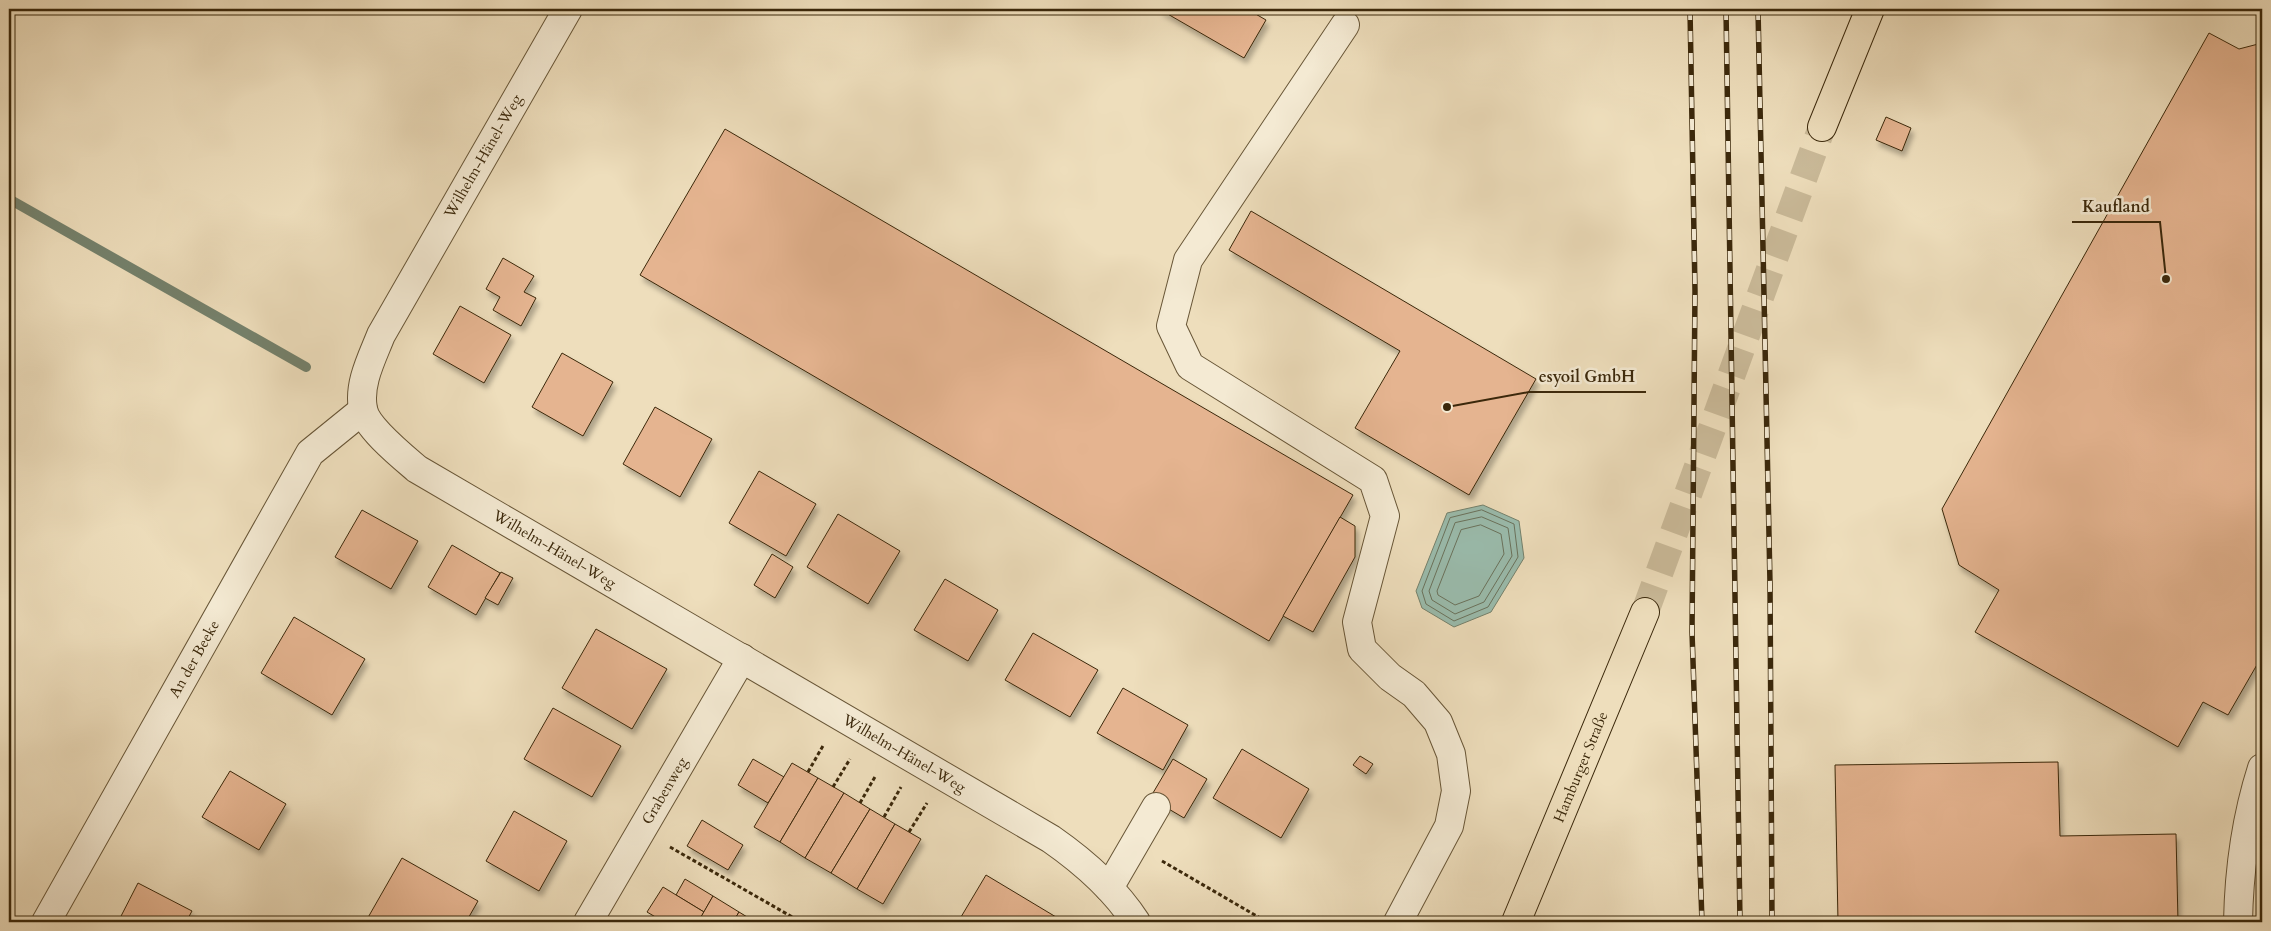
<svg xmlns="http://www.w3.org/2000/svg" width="2271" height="931" viewBox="0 0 2271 931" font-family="Cardo,serif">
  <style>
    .water { fill: #9abcad; stroke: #74816c }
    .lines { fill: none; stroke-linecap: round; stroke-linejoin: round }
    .shore { stroke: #6a725c; stroke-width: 1 }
    .stream { stroke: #74816c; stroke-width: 10 }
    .building { fill: #e5b490; stroke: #3b280b; filter: url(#shadow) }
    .major-tunnel { stroke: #caba99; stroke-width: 28; stroke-dasharray: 28 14; stroke-linecap: butt }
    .minor-casing { stroke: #685637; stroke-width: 30 }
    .major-casing { stroke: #3b280b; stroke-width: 30 }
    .path { stroke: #3b280b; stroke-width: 3; stroke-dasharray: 4 2.5; stroke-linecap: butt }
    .minor { stroke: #f4ead3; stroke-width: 28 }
    .major { stroke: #eedebc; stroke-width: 28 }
    .rail-casing { stroke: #3b280b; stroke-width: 5.5 }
    .rail { stroke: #f4ead3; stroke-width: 4; stroke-dasharray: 11; stroke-linecap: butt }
    .labels { text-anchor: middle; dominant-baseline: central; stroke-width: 5; stroke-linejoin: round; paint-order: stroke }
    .street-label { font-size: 15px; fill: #3b280b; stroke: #f4ead3 }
    .leader { fill: none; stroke: #3b280b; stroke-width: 2 }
    .callout-dot { fill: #3b280b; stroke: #f4ead3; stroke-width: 2 }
    .callout-label { font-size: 16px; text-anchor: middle; font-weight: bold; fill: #3b280b; stroke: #f4ead3; stroke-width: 5; stroke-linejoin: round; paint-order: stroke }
  </style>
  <defs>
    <filter id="shadow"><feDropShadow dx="3" dy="5.5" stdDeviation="2.5" flood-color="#0004"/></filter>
  </defs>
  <rect width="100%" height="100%" fill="#eedebc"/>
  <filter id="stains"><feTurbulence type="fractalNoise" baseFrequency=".004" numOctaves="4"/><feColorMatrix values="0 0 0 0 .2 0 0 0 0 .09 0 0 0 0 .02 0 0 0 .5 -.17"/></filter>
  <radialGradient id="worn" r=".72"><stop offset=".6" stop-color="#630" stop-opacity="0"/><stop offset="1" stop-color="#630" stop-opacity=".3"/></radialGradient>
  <polygon class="water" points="1483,505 1519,521 1524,558 1491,612 1454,627 1422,608 1416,591 1447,513"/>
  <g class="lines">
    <g class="shore">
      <polygon points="1482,510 1514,524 1518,557 1488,607 1454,621 1426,604 1422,591 1450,518"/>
      <polygon points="1482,517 1508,528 1512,556 1484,602 1455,614 1432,600 1429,591 1455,523"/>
      <polygon points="1481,525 1501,534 1504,554 1479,596 1455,605 1438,595 1437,591 1461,530"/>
    </g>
    <polyline class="stream" points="9,199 306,367"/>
  </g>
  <g class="building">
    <polygon points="1159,9 1247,9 1266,20 1244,58"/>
    <polygon points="2209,33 2239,49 2262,43 2262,656 2228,715 2203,702 2178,747 1975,632 1999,590 1959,565 1942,509"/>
    <polygon points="1886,117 1911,128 1902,151 1876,140"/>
    <polygon points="725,129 1353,495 1269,641 640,275"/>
    <polygon points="1251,211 1536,379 1469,495 1355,428 1400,351 1229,250"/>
    <polygon points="503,258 534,276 524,292 536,298 521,326 493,310 500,297 486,289"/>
    <polygon points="460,306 511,335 484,383 433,354"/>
    <polygon points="562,353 613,382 583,436 532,407"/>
    <polygon points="655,407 712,439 680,497 623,464"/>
    <polygon points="759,471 816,504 786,556 729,523"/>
    <polygon points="362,510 418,541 391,589 335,557"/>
    <polygon points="838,514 900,551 868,604 807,567"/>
    <polygon points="1340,517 1355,526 1355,557 1313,632 1283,616"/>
    <polygon points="452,545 500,573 476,615 428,587"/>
    <polygon points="772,554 793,567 775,598 754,585"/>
    <polygon points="501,572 513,578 498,605 485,598"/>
    <polygon points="945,579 998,610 968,661 914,630"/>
    <polygon points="294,617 365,659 332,715 261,673"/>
    <polygon points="596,629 667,669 632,729 562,688"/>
    <polygon points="1033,633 1098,670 1070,717 1005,680"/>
    <polygon points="1123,688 1188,725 1163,770 1097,733"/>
    <polygon points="553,708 621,746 592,797 524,759"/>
    <polygon points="1242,749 1309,789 1281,838 1213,798"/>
    <polygon points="1360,756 1373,764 1366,774 1353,765"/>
    <polygon points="753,759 784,777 768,803 738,785"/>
    <polygon points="1173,759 1207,779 1184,818 1150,798"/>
    <polygon points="2058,762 2060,836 2176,834 2178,922 1838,922 1835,765"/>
    <polygon points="792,763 818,778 780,842 754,827"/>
    <polygon points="230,771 286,804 259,850 202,817"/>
    <polygon points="818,778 844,793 805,858 780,842"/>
    <polygon points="844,793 870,809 831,873 805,858"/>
    <polygon points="870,809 895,824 857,889 831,873"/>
    <polygon points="514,811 567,841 539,891 486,861"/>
    <polygon points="702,820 743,845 728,870 687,846"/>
    <polygon points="895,824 921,839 883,904 857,889"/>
    <polygon points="402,858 478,901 466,922 366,921"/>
    <polygon points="986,875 1056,917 1053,922 958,922"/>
    <polygon points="685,879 713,896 704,912 676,895"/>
    <polygon points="138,883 192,911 186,922 118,922"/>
    <polygon points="663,887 704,912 698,922 664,922 647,912"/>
    <polygon points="713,896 739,912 733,922 698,922"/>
    <polygon points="739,912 752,920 757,922 733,922"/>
  </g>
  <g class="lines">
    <polyline class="major-tunnel" points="1645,612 1822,127"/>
    <g class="minor-casing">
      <g id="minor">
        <path id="s1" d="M568 9 381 335C372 358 358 384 363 409 366 427 403 457 417 469L1051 839C1084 862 1114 888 1136 922"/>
        <polyline points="1345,25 1188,260 1171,326 1190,366 1373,480 1385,516 1357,622 1362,649 1390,677 1414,694 1438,722 1451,754 1456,791 1449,826 1398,922"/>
        <polyline points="1109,888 1156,807"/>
        <path id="s2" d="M46 922 310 453 363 410"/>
        <path id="s3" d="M588 922 742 658"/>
        <path d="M2238 922C2239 870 2246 818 2262 768"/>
      </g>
    </g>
    <g class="major-casing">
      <g id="major">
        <polyline points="1822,127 1870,9"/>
        <path id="s4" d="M1516 922 1645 612"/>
      </g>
    </g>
    <g class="path">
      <polyline points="808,772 824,744"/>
      <polyline points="833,787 850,759"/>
      <polyline points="860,803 876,775"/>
      <polyline points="884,817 901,787"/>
      <polyline points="909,832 927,803"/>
      <polyline points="670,847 801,922"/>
      <polyline points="1162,861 1267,922"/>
    </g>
    <use href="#minor" class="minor"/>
    <use href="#major" class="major"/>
    <g class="rail-casing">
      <g id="rail">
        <polyline points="1690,9 1695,291 1692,632 1702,922"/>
        <polyline points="1726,9 1740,922"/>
        <polyline points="1758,9 1770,583 1772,922"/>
      </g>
    </g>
    <use href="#rail" class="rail"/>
  </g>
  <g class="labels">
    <g class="street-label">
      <text transform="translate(483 156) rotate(-60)">Wilhelm-Hänel-Weg</text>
      <text stroke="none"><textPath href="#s1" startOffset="694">Wilhelm-Hänel-Weg</textPath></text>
      <text stroke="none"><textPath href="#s2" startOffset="302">An der Beeke</textPath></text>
      <text stroke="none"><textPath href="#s1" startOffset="1099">Wilhelm-Hänel-Weg</textPath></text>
      <text stroke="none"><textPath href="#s4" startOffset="168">Hamburger Straße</textPath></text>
      <text stroke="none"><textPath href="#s3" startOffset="152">Grabenweg</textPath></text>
    </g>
  </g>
  <path class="leader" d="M2166 279L2160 222H2072M1447 407L1529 392H1646"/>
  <g class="callout-dot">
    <circle cx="2166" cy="279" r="5"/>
    <circle cx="1447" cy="407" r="5"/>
  </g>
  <g class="callout-label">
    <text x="2116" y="212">Kaufland</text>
    <text x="1587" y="382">esyoil GmbH</text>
  </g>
  <rect width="2271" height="931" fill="none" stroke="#eedebc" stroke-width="30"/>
  <rect x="10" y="10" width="2251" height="911" fill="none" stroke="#3b280b" stroke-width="2.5"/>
  <rect x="15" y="15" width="2241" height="901" fill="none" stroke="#3b280b"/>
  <rect width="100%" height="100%" filter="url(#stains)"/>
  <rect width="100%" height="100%" fill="url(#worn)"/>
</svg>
